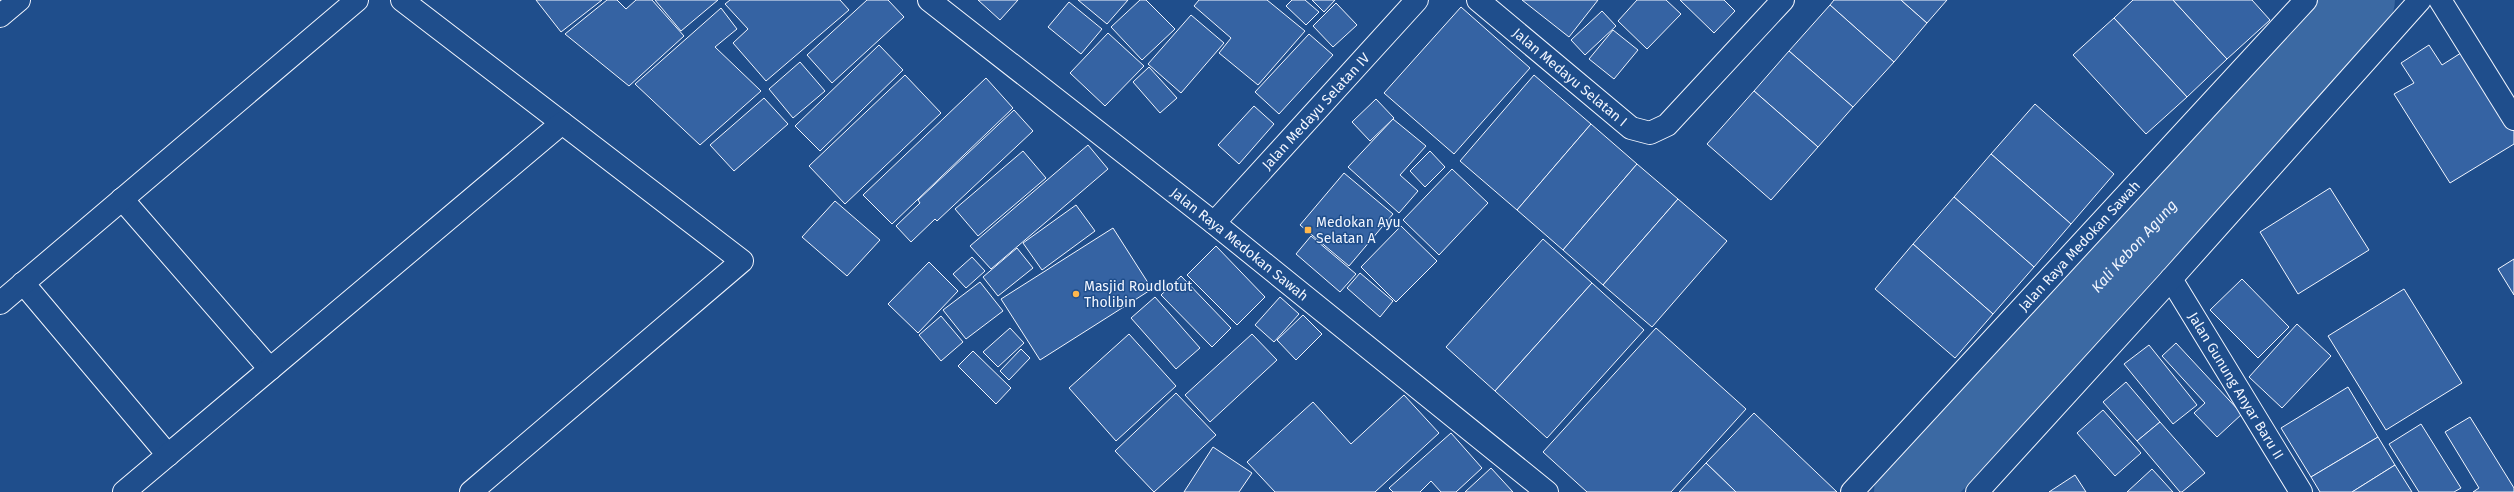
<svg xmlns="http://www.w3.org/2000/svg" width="2514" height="492" viewBox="0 0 2514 492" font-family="'Fira Sans',sans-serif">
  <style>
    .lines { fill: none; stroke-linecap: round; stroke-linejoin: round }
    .river { stroke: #3b69a3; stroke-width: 74 }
    .building { fill: #3563a3; stroke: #f2f6ff }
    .street-casing { stroke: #f2f6ff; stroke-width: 24 }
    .secondary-casing { stroke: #f2f6ff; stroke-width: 24 }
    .street { stroke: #1f4e8c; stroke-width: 22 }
    .secondary { stroke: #1f4e8c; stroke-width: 22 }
    .poi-dot { fill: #ffb74d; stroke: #1f4e8c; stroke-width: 1.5 }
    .labels { text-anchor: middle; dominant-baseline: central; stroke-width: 3; stroke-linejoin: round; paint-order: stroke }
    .street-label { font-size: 14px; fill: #f2f6ff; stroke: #1f4e8c }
    .poi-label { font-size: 14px; fill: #f2f6ff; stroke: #1f4e8c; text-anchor: start }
    .water-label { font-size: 15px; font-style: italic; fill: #f2f6ff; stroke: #1f4e8c }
  </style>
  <rect width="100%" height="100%" fill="#1f4e8c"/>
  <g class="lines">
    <path class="river" id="s1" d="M1911 492 2358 0"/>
  </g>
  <g class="building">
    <polygon points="536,0 602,0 561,32"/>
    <polygon points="607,0 617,0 626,9 636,0 652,0 684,36 629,86 565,34"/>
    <polygon points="655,0 718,0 681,31"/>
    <polygon points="730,0 840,0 849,10 766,81 733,43 748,29 725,4"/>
    <polygon points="867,0 888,0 904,17 832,83 807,55"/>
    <polygon points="978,0 1018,0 1000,20"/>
    <polygon points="1078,0 1128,0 1107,24"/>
    <polygon points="1140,0 1146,0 1175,29 1142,60 1111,27"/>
    <polygon points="1199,0 1267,0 1305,31 1258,85 1219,53 1231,38 1194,6"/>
    <polygon points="1292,0 1305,0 1319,12 1306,25 1286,6"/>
    <polygon points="1312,0 1335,0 1324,12"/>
    <polygon points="1522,0 1598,0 1569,37"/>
    <polygon points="1637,0 1666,0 1681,14 1647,49 1618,21"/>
    <polygon points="1680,0 1724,0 1735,11 1714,33"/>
    <polygon points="1834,0 1901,0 1927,23 1894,62 1830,5"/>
    <polygon points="1901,0 1947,0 1927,23"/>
    <polygon points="2133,0 2173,0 2227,59 2187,97 2114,18"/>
    <polygon points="2173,0 2252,0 2270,20 2227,59"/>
    <polygon points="1069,2 1102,29 1081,54 1048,27"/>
    <polygon points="1336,3 1357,25 1333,47 1313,26"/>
    <polygon points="1830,5 1894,62 1853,107 1789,51"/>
    <polygon points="1461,7 1530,68 1454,154 1384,93"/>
    <polygon points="721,8 737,29 715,47 761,91 700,145 635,84"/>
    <polygon points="1602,11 1616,26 1585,55 1571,40"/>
    <polygon points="1191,15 1224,43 1181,93 1148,64"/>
    <polygon points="2114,18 2187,97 2146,134 2073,55"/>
    <polygon points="1613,30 1638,50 1614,79 1589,59"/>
    <polygon points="1108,33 1144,66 1105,106 1070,73"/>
    <polygon points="1309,34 1333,55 1279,114 1255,92"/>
    <polygon points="879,45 903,70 820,151 795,126"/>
    <polygon points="2429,45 2442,65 2464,51 2514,131 2514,144 2450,183 2394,94 2414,83 2401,63"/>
    <polygon points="1789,51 1853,107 1818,147 1754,91"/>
    <polygon points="800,62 825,91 793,118 769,89"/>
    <polygon points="1149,67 1177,98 1160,113 1133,82"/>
    <polygon points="905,75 941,113 845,204 809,166"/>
    <polygon points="1534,75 1591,124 1517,210 1460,161"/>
    <polygon points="986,78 1013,108 892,224 863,195"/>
    <polygon points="1754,91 1818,147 1771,200 1707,144"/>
    <polygon points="764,98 788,124 734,171 710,145"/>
    <polygon points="1376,99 1394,118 1370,141 1352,122"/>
    <polygon points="2035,104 2114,174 2071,224 1991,154"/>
    <polygon points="1254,106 1274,124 1239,164 1218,145"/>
    <polygon points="1014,110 1033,131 937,221 935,219 911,242 896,226 920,203 918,200"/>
    <polygon points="1393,119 1426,146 1400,175 1418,191 1399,213 1348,167"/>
    <polygon points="1591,124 1637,164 1563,250 1517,210"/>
    <polygon points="1088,145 1108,169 991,269 970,246"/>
    <polygon points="1023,151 1046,178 978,236 955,209"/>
    <polygon points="1430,151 1445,167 1425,187 1410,171"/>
    <polygon points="1991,154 2071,224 2034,267 1954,197"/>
    <polygon points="1637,164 1678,199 1603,285 1563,250"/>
    <polygon points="1452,169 1488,203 1439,255 1403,220"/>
    <polygon points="1344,173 1393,214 1349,266 1300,225"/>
    <polygon points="2330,188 2369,250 2298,294 2260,232"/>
    <polygon points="1954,197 2034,267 1993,314 1913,244"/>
    <polygon points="1678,199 1727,241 1652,327 1603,285"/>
    <polygon points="835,201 880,240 847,276 802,237"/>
    <polygon points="1076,205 1095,231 1042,270 1023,243"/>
    <polygon points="1401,226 1437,261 1396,302 1361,267"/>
    <polygon points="1113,228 1152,289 1040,360 1001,299"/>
    <polygon points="1311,236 1356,274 1340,292 1296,254"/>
    <polygon points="1543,239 1592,283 1495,391 1446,347"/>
    <polygon points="1913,244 1993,314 1955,358 1875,289"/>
    <polygon points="1216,246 1265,297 1237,325 1187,275"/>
    <polygon points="1017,248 1033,268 998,296 983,277"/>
    <polygon points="972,257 985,271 966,288 953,274"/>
    <polygon points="2514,259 2514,295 2498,269"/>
    <polygon points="929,262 958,291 918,333 888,304"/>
    <polygon points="1360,273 1393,301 1380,317 1347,288"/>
    <polygon points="1181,276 1231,328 1212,347 1161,295"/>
    <polygon points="2242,279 2289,327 2258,358 2210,310"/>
    <polygon points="980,282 1003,311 966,339 943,310"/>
    <polygon points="1592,283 1644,330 1547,438 1495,391"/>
    <polygon points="2404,289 2462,383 2386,430 2328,336"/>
    <polygon points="1155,297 1200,348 1176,369 1131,318"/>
    <polygon points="1280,297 1299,314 1274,342 1255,325"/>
    <polygon points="1303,315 1322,334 1296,360 1277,340"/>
    <polygon points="941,316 963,342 941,361 919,335"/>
    <polygon points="2297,324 2331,356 2282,408 2249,377"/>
    <polygon points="1010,328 1024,343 998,367 983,352"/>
    <polygon points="1656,328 1746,409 1671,492 1587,492 1543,452"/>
    <polygon points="1129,334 1176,386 1116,441 1069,388"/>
    <polygon points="1252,334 1277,360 1210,422 1185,395"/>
    <polygon points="2176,343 2242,414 2217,437 2194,413 2205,403 2162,356"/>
    <polygon points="2149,345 2197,405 2173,424 2124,364"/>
    <polygon points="1021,349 1030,358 1009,380 1000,371"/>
    <polygon points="973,351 1011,388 996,404 958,366"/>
    <polygon points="2126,382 2160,422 2137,441 2103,402"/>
    <polygon points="2348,387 2378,437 2311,477 2281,428"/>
    <polygon points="1176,393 1216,435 1154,492 1115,451"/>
    <polygon points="1404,395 1439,433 1375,492 1275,492 1247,462 1313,402 1351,444"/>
    <polygon points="2103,410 2141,453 2115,476 2077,433"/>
    <polygon points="1754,413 1837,492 1736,492 1706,463"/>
    <polygon points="2470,417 2514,488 2514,492 2473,492 2479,488 2445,432"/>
    <polygon points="2160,422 2205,473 2182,492 2180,492 2137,441"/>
    <polygon points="2421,424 2461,488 2454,492 2419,492 2389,444"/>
    <polygon points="1451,433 1482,468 1456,492 1441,492 1431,481 1420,492 1393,492 1389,488"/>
    <polygon points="2378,437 2395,465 2352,492 2320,492 2311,477"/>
    <polygon points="1213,447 1252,473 1239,492 1184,492"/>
    <polygon points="1706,463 1736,492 1679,492"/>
    <polygon points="2395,465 2412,492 2352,492"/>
    <polygon points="1491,468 1513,492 1465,492"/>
    <polygon points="2152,469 2173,492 2127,492"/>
    <polygon points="2075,475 2086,492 2049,492"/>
  </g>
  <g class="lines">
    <g class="street-casing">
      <g id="street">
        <polyline points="402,0 742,261 471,492"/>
        <path id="s2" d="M929 0 1214 223 1547 492"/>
        <path id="s3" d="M1478 0 1631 128 1650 133 1667 125 1783 0"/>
        <polyline points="2440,0 2514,119"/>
        <polyline points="0,16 19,0"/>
        <polyline points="122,199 270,369"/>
        <path id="s4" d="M1214 223 1417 0"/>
        <path id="s5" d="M2171 279 2301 492"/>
        <polyline points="23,283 168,455"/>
        <polyline points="0,303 357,0"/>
        <polyline points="124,492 562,123"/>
      </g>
    </g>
    <g class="secondary-casing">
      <g id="secondary">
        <path id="s6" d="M1852 492 2306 0"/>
        <polyline points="1977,492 2171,279 2420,0"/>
      </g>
    </g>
    <use href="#street" class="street"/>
    <use href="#secondary" class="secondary"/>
  </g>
  <g class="poi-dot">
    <rect x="1304" y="226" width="8" height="8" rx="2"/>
    <circle cx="1076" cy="294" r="4"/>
  </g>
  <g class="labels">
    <g class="street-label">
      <text stroke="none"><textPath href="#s3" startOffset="120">Jalan Medayu Selatan I</textPath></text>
      <text stroke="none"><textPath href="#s4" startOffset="151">Jalan Medayu Selatan IV</textPath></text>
      <text stroke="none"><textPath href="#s2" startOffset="395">Jalan Raya Medokan Sawah</textPath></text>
      <text stroke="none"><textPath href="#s6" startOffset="335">Jalan Raya Medokan Sawah</textPath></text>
      <text stroke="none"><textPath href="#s5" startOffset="125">Jalan Gunung Anyar Baru II</textPath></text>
    </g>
    <g class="poi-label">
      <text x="1316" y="222">Medokan Ayu<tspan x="1316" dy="16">Selatan A</tspan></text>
      <text x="1084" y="286">Masjid Roudlotut<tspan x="1084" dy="16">Tholibin</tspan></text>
    </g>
    <g class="water-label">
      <text stroke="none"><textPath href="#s1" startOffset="332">Kali Kebon Agung</textPath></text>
    </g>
  </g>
</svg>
